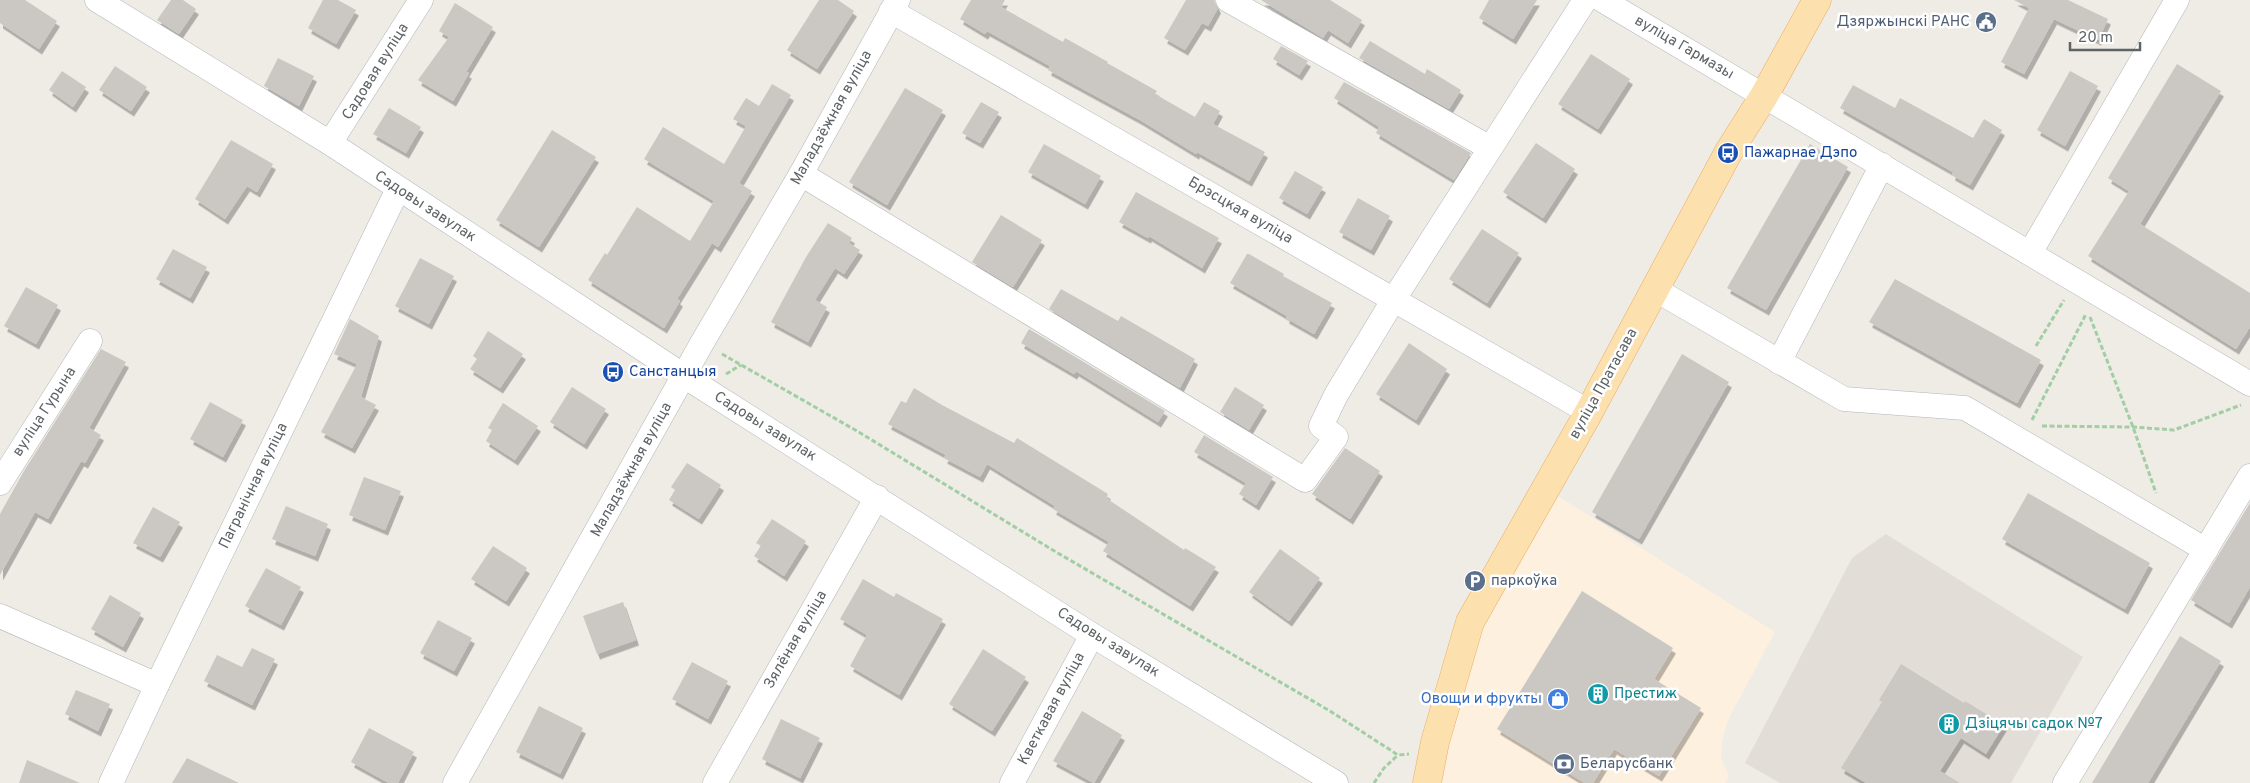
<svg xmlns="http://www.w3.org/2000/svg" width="2250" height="783" viewBox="0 0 2250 783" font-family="Overpass,sans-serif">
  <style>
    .commercial { fill: #fdf0de }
    .education { fill: #e2ddd7 }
    .building { fill: #cbc7c3; filter: url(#shadow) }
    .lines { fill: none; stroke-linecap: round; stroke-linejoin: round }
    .minor-casing { stroke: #b1b5b8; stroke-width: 25 }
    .major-casing { stroke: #ecac62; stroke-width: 29 }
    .path { stroke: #a1cea5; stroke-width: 3; stroke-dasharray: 5 2.5; stroke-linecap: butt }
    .minor { stroke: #fff; stroke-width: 24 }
    .major { stroke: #fce1af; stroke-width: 28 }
    .labels { text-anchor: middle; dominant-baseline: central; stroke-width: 5; stroke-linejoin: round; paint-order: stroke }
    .service-label { font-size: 15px; fill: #4e5e75; stroke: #fff; text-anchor: start }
    .street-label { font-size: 15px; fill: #5e6366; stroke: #fff }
    .transit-label { font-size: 15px; fill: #164399; stroke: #fff; text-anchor: start }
    .culture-label { font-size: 15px; fill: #0d838f; stroke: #fff; text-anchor: start }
    .shop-label { font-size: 15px; fill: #366cbe; stroke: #fff; text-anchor: end }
  </style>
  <defs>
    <filter id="shadow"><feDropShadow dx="3" dy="5.5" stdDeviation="0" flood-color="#0004"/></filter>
  </defs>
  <rect width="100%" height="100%" fill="#efece6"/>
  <polygon class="commercial" points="1555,494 1775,632 1728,720 1722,741 1721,758 1729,776 1725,783 1441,783 1446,747 1481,623"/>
  <polygon class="education" points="1886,534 2083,657 2011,783 1780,783 1745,763 1852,558"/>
  <g class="building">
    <polygon points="0,0 25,0 57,21 39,49 0,23"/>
    <polygon points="171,0 183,0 196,9 179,34 157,20"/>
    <polygon points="323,0 338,0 356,10 336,44 308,28"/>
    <polygon points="819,0 838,0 854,11 817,69 787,50"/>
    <polygon points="971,0 1005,0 1001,7 1063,42 1065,38 1108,62 1107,63 1157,91 1155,94 1195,117 1204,102 1220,111 1213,124 1265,152 1249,181 1197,152 1196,154 1140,120 1048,70 1050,66 987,31 985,34 960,19"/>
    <polygon points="1186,0 1214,0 1218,8 1208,26 1202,23 1185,50 1164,38"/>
    <polygon points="1261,0 1330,0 1362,20 1348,43 1328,30 1323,38"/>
    <polygon points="1489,0 1537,0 1513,39 1479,18"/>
    <polygon points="2014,0 2068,0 2108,19 2098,40 2054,19 2024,74 2001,62 2029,8"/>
    <polygon points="455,3 493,27 466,72 469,73 453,101 418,80 449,37 439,31"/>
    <polygon points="1370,41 1425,74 1427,69 1461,90 1449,109 1359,58"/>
    <polygon points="1281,46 1308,61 1299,75 1273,59"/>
    <polygon points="1591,54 1630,79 1598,129 1558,104"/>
    <polygon points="278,58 314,76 299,106 264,86"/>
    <polygon points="2177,64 2221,91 2140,224 2250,293 2250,327 2236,349 2088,256 2129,191 2108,178"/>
    <polygon points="115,66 147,87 131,111 99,90"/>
    <polygon points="62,71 86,87 73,107 49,90"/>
    <polygon points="2070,71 2098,86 2065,146 2037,130"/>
    <polygon points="1344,82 1471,153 1454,180 1376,133 1379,127 1334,98"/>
    <polygon points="772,84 791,95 739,183 752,191 718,247 712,243 677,299 680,301 664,328 588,280 605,253 607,255 637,207 690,241 714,201 644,159 663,127 724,164 746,126 733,119 746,98 759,106"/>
    <polygon points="1853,85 1895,108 1900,98 1973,138 1984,119 2002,130 1970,185 1952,175 1953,172 1840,108"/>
    <polygon points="905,88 943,110 887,205 849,182"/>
    <polygon points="981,102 999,112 980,143 962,133"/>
    <polygon points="389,108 421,127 406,153 373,134"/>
    <polygon points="552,130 596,157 539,247 496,220"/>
    <polygon points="231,140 273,164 257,192 247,186 225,219 195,199"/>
    <polygon points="1536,143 1575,169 1543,218 1503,192"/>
    <polygon points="1044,144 1101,176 1085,204 1028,172"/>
    <polygon points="1810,144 1848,167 1766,310 1727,288"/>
    <polygon points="1295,171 1323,187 1307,214 1279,198"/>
    <polygon points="1136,192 1219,238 1202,268 1149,236 1148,238 1119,222"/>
    <polygon points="1358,198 1390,216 1371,250 1339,232"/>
    <polygon points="1001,215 1042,240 1013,287 972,262"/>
    <polygon points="828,223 852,238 849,243 860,250 844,274 835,268 815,300 827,307 808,342 771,322 806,257"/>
    <polygon points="1482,229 1519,253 1487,303 1449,279"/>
    <polygon points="173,249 207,267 190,298 156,279"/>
    <polygon points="1247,254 1249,254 1284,274 1283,276 1332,303 1314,334 1286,318 1287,316 1230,283"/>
    <polygon points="420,258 454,276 429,324 395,306"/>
    <polygon points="1895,279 2041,360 2017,403 1869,322"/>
    <polygon points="26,287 58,305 36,344 4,326"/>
    <polygon points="1061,289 1118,321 1121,316 1195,359 1180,388 1049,309"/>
    <polygon points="350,319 379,336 361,397 376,405 352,448 321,432 357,364 334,354"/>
    <polygon points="1029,329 1165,411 1158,422 1076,371 1074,374 1021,343"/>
    <polygon points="488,331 523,354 500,388 470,369 477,359 473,356"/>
    <polygon points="1409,343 1447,369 1416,420 1376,394"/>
    <polygon points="101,349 126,362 89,428 101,435 85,463 81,461 48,519 35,512 0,575 0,514 24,471"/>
    <polygon points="1682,354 1729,382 1639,539 1592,512"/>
    <polygon points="572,387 606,409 584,444 550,422"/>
    <polygon points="1235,387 1264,405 1249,430 1220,412"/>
    <polygon points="914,388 942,405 1014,443 1017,438 1108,494 1106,498 1184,550 1185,548 1216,567 1190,606 1103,551 1109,542 1053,509 1055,506 987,464 980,477 944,458 946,455 888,424 901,401 906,403"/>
    <polygon points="210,402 243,420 223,457 190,439"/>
    <polygon points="503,403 538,426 515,460 486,441 492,430 488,428"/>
    <polygon points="1204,435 1273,477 1256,505 1239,494 1246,483 1194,452"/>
    <polygon points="1345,448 1380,471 1350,519 1312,494"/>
    <polygon points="687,463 721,485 699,519 669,500 675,490 671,487"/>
    <polygon points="364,477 401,491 385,530 349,515"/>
    <polygon points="2028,493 2150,563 2125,609 2002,539"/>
    <polygon points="2250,503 2250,587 2229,623 2191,600"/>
    <polygon points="286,506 328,524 315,556 272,539"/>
    <polygon points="153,507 180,522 160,557 133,543"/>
    <polygon points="772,519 806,541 784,576 754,556 761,546 756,543"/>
    <polygon points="493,546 527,568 506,601 471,579"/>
    <polygon points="1280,549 1320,578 1289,621 1249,592"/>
    <polygon points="266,568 301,587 281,625 245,606"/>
    <polygon points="863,579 894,597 896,593 943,619 899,695 850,666 867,635 840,619"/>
    <polygon points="1582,591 1673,648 1654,679 1701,708 1659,776 1614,749 1593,783 1585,783 1497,729"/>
    <polygon points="110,595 141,613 123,647 91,629"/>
    <polygon points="623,602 636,640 597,654 583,616"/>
    <polygon points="438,620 472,638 454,671 420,653"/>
    <polygon points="2180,636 2221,661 2148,783 2092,783"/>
    <polygon points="252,648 275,659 252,705 204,681 217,655 242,667"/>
    <polygon points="983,649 1026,677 992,731 949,704"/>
    <polygon points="692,662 728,681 708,719 672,699"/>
    <polygon points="1901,664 1964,703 1965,701 2004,725 1986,754 1961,738 1940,771 1960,783 1866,783 1841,768 1882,702 1879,700"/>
    <polygon points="76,690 110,704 98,731 65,714"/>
    <polygon points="539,706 583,728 560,774 516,752"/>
    <polygon points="1082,711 1122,735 1094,783 1053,761"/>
    <polygon points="781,719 820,738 800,778 762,759"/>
    <polygon points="369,728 414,752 398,783 389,783 351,762"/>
    <polygon points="187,758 239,783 172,783"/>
    <polygon points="27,760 80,783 19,783"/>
  </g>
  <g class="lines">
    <g class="minor-casing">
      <g id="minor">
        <polyline points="97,0 330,143 684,376 1092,635 1336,783"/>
        <polyline points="1228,0 1490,148"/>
        <polyline points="1602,0 2250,384"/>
        <polyline points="891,11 1589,412"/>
        <polyline points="330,143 421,0"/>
        <polyline points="801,174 1305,480 1336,437 1321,426 1336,395 1394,299 1585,0"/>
        <polyline points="2030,253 2177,0"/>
        <polyline points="1656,290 1844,399 1965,408 2206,550"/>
        <polyline points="1779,362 1882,165"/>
        <polyline points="0,483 90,341"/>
        <polyline points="0,616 157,685"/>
        <polyline points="111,783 157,685 398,189"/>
        <polyline points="455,783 702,343 801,174 898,0"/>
        <polyline points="715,783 877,497"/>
        <polyline points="1012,783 1092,635"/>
        <polyline points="2065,783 2250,476"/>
      </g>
    </g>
    <g class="major-casing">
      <polyline id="major" points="1427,783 1435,742 1470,622 1589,412 1728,153 1764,96 1817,0"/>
    </g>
    <g class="path">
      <polyline points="2090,317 2133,427 2156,493"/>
      <polyline points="2036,346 2064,300"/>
      <polyline points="722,354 857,431 1056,552 1330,711 1398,755 1409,754"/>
      <polyline points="726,374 741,365"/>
      <polyline points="2032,420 2086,314"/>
      <polyline points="2042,426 2133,427 2174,430 2241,405"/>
      <polyline points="1374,783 1384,768 1398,755"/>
    </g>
    <use href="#minor" class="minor"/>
    <use href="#major" class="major"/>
  </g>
  <defs>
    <g id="civic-disc" transform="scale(1.125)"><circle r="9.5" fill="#5c6f8a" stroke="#fff"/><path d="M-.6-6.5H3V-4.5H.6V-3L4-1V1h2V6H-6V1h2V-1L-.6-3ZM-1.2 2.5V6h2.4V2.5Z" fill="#fff"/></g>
    <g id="bus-disc" transform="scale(1.125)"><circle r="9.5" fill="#1a4fb4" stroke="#fff"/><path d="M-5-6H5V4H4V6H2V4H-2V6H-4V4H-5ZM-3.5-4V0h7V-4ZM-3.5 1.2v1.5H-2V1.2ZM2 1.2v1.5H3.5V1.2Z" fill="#fff"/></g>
    <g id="parking-disc" transform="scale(1.125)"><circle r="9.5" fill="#5c6f8a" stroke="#fff"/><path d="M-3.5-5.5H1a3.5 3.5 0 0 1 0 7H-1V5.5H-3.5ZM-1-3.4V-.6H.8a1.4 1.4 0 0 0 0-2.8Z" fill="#fff"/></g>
    <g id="building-disc" transform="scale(1.125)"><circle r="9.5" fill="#0f9aa8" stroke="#fff"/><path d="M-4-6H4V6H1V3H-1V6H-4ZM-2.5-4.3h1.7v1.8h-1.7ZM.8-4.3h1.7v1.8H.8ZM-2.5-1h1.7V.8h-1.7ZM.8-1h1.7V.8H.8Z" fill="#fff"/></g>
    <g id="shop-disc" transform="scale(1.125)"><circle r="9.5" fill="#3f7fe0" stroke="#fff"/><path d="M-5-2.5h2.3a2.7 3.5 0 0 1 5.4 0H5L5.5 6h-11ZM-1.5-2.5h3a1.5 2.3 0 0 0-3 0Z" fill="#fff"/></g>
    <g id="bank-disc" transform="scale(1.125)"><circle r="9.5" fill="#5c6f8a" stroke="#fff"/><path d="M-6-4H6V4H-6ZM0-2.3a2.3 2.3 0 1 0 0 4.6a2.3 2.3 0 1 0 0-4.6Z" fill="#fff"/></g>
  </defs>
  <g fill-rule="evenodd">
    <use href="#civic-disc" x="1986" y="22"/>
    <use href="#bus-disc" x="1728" y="153"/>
    <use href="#bus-disc" x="613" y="372"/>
    <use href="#parking-disc" x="1475" y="581"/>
    <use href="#building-disc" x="1598" y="694"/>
    <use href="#shop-disc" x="1558" y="699"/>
    <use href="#building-disc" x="1949" y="724"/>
    <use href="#bank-disc" x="1564" y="764"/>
  </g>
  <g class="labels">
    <g class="service-label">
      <text x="1970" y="22" text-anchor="end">Дзяржынскі РАНС</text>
      <text x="1491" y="581">паркоўка</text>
      <text x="1580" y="764">Беларусбанк</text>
    </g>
    <g class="street-label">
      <text transform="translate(1684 48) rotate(30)">вуліца Гармазы</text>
      <text transform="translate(376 72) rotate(-58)">Садовая вуліца</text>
      <text transform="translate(832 118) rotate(-61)">Маладзёжная вуліца</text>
      <text transform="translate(425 207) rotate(33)">Садовы завулак</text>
      <text transform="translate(1240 211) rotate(30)">Брэсцкая вуліца</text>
      <text transform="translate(1604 384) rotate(-61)">вуліца Пратасава</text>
      <text transform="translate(45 412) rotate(-57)">вуліца Гурына</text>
      <text transform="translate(765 427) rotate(32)">Садовы завулак</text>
      <text transform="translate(632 470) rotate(-61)">Маладзёжная вуліца</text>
      <text transform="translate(254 486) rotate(-64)">Пагранічная вуліца</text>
      <text transform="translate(796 640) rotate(-60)">Зялёная вуліца</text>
      <text transform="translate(1108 643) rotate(32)">Садовы завулак</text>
      <text transform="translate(1052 709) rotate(-62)">Кветкавая вуліца</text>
    </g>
    <g class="transit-label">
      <text x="1744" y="153">Пажарнае Дэпо</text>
      <text x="629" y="372">Санстанцыя</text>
    </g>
    <g class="culture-label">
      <text x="1614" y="694">Престиж</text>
      <text x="1965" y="724">Дзіцячы садок №7</text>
    </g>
    <g class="shop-label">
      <text x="1542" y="699">Овощи и фрукты</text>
    </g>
  </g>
  <path d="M2070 42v8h70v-8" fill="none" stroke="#5e6366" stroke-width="2.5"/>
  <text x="2078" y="42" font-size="15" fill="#5e6366" stroke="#ffffff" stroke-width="4" paint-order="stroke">20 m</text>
</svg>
